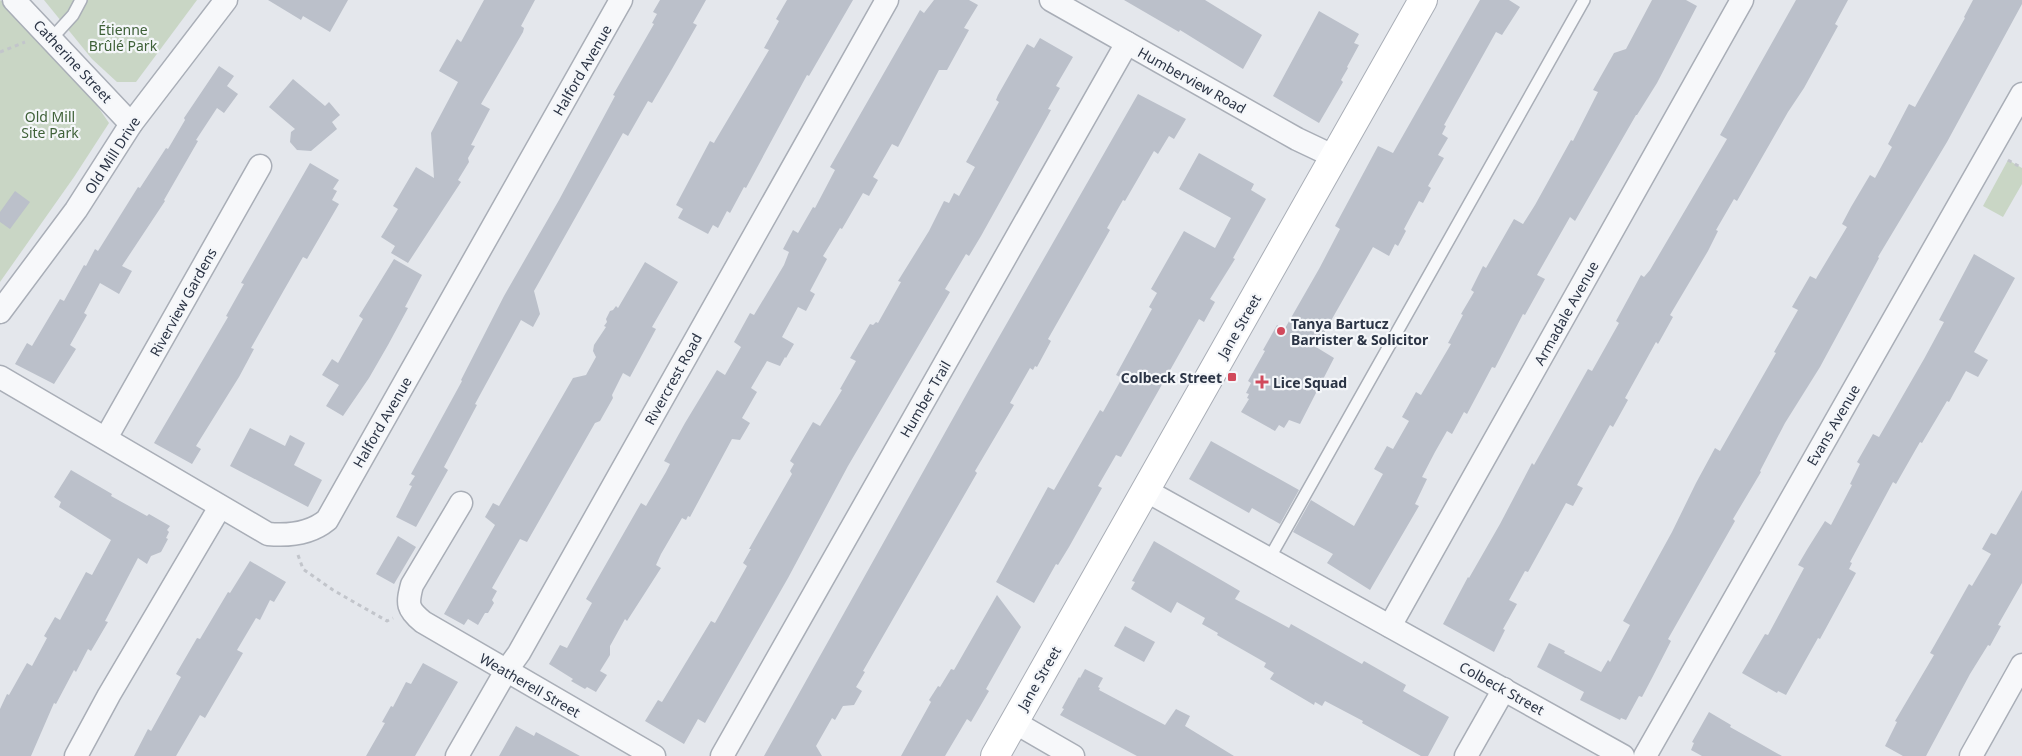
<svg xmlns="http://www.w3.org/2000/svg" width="2022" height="756" viewBox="0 0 2022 756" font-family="'Noto Sans',sans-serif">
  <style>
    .green { fill: #c9d6c5 }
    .building { fill: #bbc0ca }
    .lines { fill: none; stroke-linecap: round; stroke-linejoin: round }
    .lane-casing { stroke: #a9aeb7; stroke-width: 14 }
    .street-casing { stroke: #a9aeb7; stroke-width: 25 }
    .secondary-casing { stroke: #a9aeb7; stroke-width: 30 }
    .path { stroke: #c2c5cb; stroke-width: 3; stroke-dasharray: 4 4; stroke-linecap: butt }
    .lane { stroke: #f7f8fa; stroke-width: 11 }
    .street { stroke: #f7f8fa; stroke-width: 22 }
    .secondary { stroke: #fff; stroke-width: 28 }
    .poi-dot { fill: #d1495b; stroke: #f4f6f9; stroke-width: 2 }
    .labels { text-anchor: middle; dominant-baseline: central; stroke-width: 4.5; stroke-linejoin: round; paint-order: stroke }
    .park-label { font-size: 14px; fill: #3f6138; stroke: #f4f6f9 }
    .street-label { font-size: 14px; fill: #2b3445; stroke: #f4f6f9 }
    .poi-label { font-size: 14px; font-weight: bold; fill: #2b3445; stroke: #f4f6f9; text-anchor: start }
  </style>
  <rect width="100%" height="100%" fill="#e4e7ec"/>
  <g class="green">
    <polygon points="0,0 26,20 70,66 109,123 74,177 0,282"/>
    <polygon points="44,0 197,0 136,82 117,82 92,59"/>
    <polygon points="2008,160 2022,168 2022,184 2003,217 1983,206"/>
  </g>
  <g class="building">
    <polygon points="268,0 348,0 330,32 303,16 301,20"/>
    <polygon points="484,0 535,0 521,26 524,28 523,32 481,104 490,109 471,145 475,146 468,158 469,162 458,180 461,182 408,263 391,253 395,246 381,237 398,209 393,206 416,167 434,178 431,133 458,82 439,71 457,39 461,42"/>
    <polygon points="660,0 706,0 693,23 697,25 672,69 652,103 648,101 628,136 623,133 534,291 540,314 533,327 521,320 475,404 477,405 444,467 448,470 416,527 396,517 412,486 409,485 415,476 411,474 462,381 461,380 504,296 559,200 615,96 613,95 654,24 652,23 657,14 653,12"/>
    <polygon points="787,0 853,0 809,76 807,75 746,188 744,187 730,213 727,211 718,228 713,225 708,234 678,218 683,209 676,205 710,141 714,143 715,141 769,50 764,48 779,21 776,19"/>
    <polygon points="934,0 969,0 978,5 964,28 969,30 947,70 939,70 898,147 892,144 873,177 878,180 869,196 863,193 842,229 840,228 823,256 827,259 810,291 815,294 806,311 798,307 782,337 794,344 786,358 785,357 780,366 767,361 751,388 757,392 742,418 750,423 740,440 732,439 690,517 688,516 686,520 682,518 661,554 656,565 661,568 627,621 625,619 610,646 610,655 600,671 607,675 596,692 587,687 585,689 571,681 573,679 549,664 560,645 567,648 592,603 586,599 641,503 646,506 666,472 670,464 664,461 685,423 717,370 725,375 741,347 734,342 750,313 754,315 784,265 789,252 783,249 793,230 798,233 813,207 815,208 835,170 830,167 920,10 924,13"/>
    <polygon points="1124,0 1205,0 1262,35 1243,69 1180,30 1179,32"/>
    <polygon points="1480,0 1509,0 1520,7 1502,35 1496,32 1444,125 1446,126 1442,134 1448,138 1438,155 1444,158 1428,186 1431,188 1423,203 1419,201 1404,229 1406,231 1398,246 1395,244 1389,256 1373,247 1316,347 1334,358 1300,424 1289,420 1284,428 1279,425 1275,431 1241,412 1249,399 1247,398 1249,394 1246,393 1251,383 1248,381 1265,351 1263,350 1277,325 1284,330 1319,269 1340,229 1335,226 1378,146 1393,153"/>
    <polygon points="1652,0 1686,0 1697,6 1657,83 1637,115 1636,115 1575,221 1570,217 1537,275 1545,279 1525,315 1523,314 1495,368 1492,367 1467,414 1464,412 1452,434 1447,431 1435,452 1422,477 1427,479 1415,504 1419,506 1370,590 1327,563 1333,554 1293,532 1311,500 1354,526 1383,474 1374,469 1387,446 1393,449 1409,421 1402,417 1416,392 1421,395 1451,344 1448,343 1463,315 1461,314 1474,292 1471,290 1483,266 1486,268 1514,219 1523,224 1535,205 1571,140 1573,141 1598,92 1593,90 1614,53 1626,49"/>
    <polygon points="1796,0 1848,0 1835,24 1838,26 1804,88 1788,112 1737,201 1734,199 1716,230 1718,231 1708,251 1670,315 1673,317 1658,344 1656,342 1625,398 1628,400 1613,427 1610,425 1577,485 1583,488 1573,506 1566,503 1528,572 1525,571 1509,600 1517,604 1503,629 1505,630 1494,652 1443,624 1468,577 1469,578 1500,524 1532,463 1534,465 1588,369 1592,371 1619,323 1616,321 1641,275 1644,277 1650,270 1727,139 1720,135"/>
    <polygon points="1973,0 2022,0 2022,4 1947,142 1878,257 1879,258 1820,367 1785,423 1760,471 1761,472 1733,519 1735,521 1668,639 1671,641 1652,678 1642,697 1639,696 1626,720 1621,718 1620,720 1580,700 1584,692 1537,667 1549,643 1565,651 1564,653 1601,672 1608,660 1610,662 1630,625 1623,621 1672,532 1696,483 1715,448 1720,451 1776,353 1774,352 1798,310 1792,307 1810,276 1816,279 1817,277 1847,227 1842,224 1851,207 1870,175 1875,178 1892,147 1888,144 1909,104 1915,107 1965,18 1964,17"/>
    <polygon points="1319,11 1359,34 1354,43 1359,45 1347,67 1348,68 1341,80 1343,82 1319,123 1273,96"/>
    <polygon points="1040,38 1073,57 1056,86 1060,88 1048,109 1051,110 981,236 969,256 966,254 945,289 950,292 848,466 788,578 705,723 698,719 684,744 645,721 658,700 662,702 711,621 715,623 747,566 743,563 751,549 749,549 792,474 790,471 794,464 790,461 813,422 820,426 842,390 840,389 856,361 850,358 870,324 873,325 876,322 878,323 901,282 898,281 929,231 944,201 949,203 954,193 959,196 975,167 966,162 999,102 996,100 998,95 1027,44 1034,48"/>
    <polygon points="219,66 234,76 227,86 238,94 224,113 217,108 196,140 198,141 164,200 165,201 122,266 132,271 119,294 100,283 84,313 87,315 70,345 76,349 54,384 15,364 27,343 32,346 60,299 64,301 84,265 86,266 95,249 98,251 138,187 140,188 166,148 168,149 185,120 184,118"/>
    <polygon points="293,79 325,106 329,102 340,115 332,122 337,129 311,151 297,150 290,142 291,132 295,129 269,107"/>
    <polygon points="1138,94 1186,119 1174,139 1169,136 1158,154 1154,151 1125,201 1123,200 1107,228 1110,230 1048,339 1051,341 1037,367 1035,366 1033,370 1030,368 1010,403 1014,405 975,471 977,473 863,671 865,672 856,687 862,691 854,705 843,706 835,720 832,718 816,746 822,756 764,756 975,379"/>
    <polygon points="1199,153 1254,184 1251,190 1266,199 1233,258 1235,259 1210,299 1215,302 1204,322 1199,319 1121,457 1116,455 1098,486 1102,488 1069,547 1058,565 1056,564 1034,603 996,582 1048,487 1054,490 1100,410 1103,412 1122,378 1116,375 1152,309 1149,307 1157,293 1151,289 1184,231 1215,248 1231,218 1179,189"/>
    <polygon points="310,163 339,180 333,189 337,191 332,200 339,204 307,259 303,257 284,290 251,348 254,349 239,377 196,446 201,449 192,464 154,443 228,317 226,316 244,284 241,283"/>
    <polygon points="15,191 30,202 10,229 0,222 0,212"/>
    <polygon points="1974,254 2015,278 1974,352 1988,360 1978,377 1966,371 1949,402 1947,401 1922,443 1920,442 1896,484 1893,482 1850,562 1852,563 1849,569 1856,573 1820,639 1818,638 1786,695 1778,691 1777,693 1742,673 1765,634 1768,635 1804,568 1798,565 1808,548 1825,521 1831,525 1852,485 1850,484 1860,464 1857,462 1873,434 1879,437 1924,359 1944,322 1939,320"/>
    <polygon points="394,259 422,275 405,307 408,308 388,345 369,378 343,416 326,406 339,385 322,375 332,359 338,363 363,319 359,316"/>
    <polygon points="645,262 678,282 652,327 656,329 630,377 623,373 612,395 613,398 600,421 595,423 527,542 520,539 492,588 497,591 492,600 494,603 488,613 485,613 478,625 468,619 464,625 444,614 495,525 485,517 493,503 499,506 573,378 586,375 596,357 593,351 594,345 606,327 604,326 607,322 606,319 610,311 613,310 616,306 618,308"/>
    <polygon points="250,428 285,446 290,435 305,443 294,465 322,480 308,507 230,466"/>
    <polygon points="1211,441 1299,490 1280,524 1252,508 1249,513 1189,479"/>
    <polygon points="71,470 112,494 111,496 147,516 149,514 170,526 167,530 169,532 166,538 168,539 161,552 151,556 147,564 138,558 105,621 108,622 91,651 88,649 76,672 74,670 56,704 54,703 31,756 0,756 0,709 7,694 9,695 27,663 32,666 47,638 44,636 55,617 60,620 86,572 92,575 111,540 59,507 61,502 54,497"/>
    <polygon points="2022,490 2022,583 1998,625 2001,626 1990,646 1988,645 1970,674 1926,756 1903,756 1885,746 1897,722 1895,721 1934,655 1930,653 1942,632 1969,584 1972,586 1991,554 1982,549 1991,533 1996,535"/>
    <polygon points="398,536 416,547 394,584 376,574"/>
    <polygon points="1154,541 1240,591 1235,599 1289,628 1291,624 1362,664 1364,661 1406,685 1403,691 1449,717 1428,756 1421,756 1403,746 1362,723 1363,721 1325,701 1322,706 1315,702 1314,705 1270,679 1274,673 1264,667 1266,663 1217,635 1218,633 1202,624 1205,618 1177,602 1171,613 1131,589 1135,582 1132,581"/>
    <polygon points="250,561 286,582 274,602 270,600 260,620 256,618 237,650 243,653 205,718 200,715 176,756 134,756 148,729 151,731 181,677 176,674 197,638 200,639 228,592 230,593"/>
    <polygon points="997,595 1021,627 986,689 989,691 971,722 967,719 945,756 901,756 931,702 929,700 938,686 940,687 951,669 954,670"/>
    <polygon points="1125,626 1155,642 1144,662 1114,646"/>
    <polygon points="423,663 458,682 415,756 366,756 385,723 382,722 391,706 393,707 406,682 411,684"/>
    <polygon points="1085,669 1103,678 1098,687 1100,688 1099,690 1165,725 1176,709 1190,716 1185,726 1234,756 1137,756 1060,715 1064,709 1062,708 1079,677 1080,678"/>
    <polygon points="1709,712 1731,725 1730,727 1782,756 1702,756 1691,750 1694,743 1692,742"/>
    <polygon points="516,726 534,736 536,732 580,756 499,756"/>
  </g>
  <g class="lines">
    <g class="lane-casing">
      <g id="lane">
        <polyline points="52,38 73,15 81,0"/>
        <polyline points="1269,559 1584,0"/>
      </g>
    </g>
    <g class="street-casing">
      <g id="street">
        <polyline points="14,0 131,124"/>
        <polyline points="1051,0 1297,139 1335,157"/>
        <polyline points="0,312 76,210 131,124 226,0"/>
        <path d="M0 377 268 534C289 536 310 534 327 520L621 0"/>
        <polyline points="106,438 260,166"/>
        <polyline points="1145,490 1623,756"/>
        <path d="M461 503 412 585C407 604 407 609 423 622L654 756"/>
        <polyline points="1390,626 1742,0"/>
        <polyline points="1014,722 1073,756"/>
        <polyline points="76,756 109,695 220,507"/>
        <polyline points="457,756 506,671 519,653 887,0"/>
        <polyline points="722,756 1127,43"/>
        <polyline points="1466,756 1504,689"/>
        <polyline points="1645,756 2022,94"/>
        <polyline points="1971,756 2022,665"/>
      </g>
    </g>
    <g class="secondary-casing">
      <polyline id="secondary" points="995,756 1423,0"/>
    </g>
    <g class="path">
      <polyline points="0,52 25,42"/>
      <polyline points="2008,160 2022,168"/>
      <polyline points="298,555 303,569 333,590 387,621 393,618"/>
    </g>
    <use href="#lane" class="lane"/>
    <use href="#street" class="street"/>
    <use href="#secondary" class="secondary"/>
  </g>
  <g class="poi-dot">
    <circle cx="1281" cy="331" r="5"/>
    <rect x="1227" y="372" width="10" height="10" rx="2.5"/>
    <path d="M1259.5 374.5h5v5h5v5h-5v5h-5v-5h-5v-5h5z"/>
  </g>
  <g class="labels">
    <g class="park-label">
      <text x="123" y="29">Étienne<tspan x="123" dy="16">Brûlé Park</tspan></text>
      <text x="50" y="116">Old Mill<tspan x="50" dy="16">Site Park</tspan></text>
    </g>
    <g class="street-label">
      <text transform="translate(73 61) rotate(47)">Catherine Street</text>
      <text transform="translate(582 70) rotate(-60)">Halford Avenue</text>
      <text transform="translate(1192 80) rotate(29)">Humberview Road</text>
      <text transform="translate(112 155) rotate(-57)">Old Mill Drive</text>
      <text transform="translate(183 302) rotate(-61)">Riverview Gardens</text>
      <text transform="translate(1566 313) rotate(-61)">Armadale Avenue</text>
      <text transform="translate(1239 326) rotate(-60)">Jane Street</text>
      <text transform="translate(673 379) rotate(-61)">Rivercrest Road</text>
      <text transform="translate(925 399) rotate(-60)">Humber Trail</text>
      <text transform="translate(382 422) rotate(-60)">Halford Avenue</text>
      <text transform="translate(1833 425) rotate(-60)">Evans Avenue</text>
      <text transform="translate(1039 678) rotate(-60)">Jane Street</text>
      <text transform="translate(530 685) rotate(30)">Weatherell Street</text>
      <text transform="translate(1502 688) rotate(29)">Colbeck Street</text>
    </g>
    <g class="poi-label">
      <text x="1291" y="323">Tanya Bartucz<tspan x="1291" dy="16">Barrister &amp; Solicitor</tspan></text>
      <text x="1222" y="377" text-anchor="end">Colbeck Street</text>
      <text x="1273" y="382">Lice Squad</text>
    </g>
  </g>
</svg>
